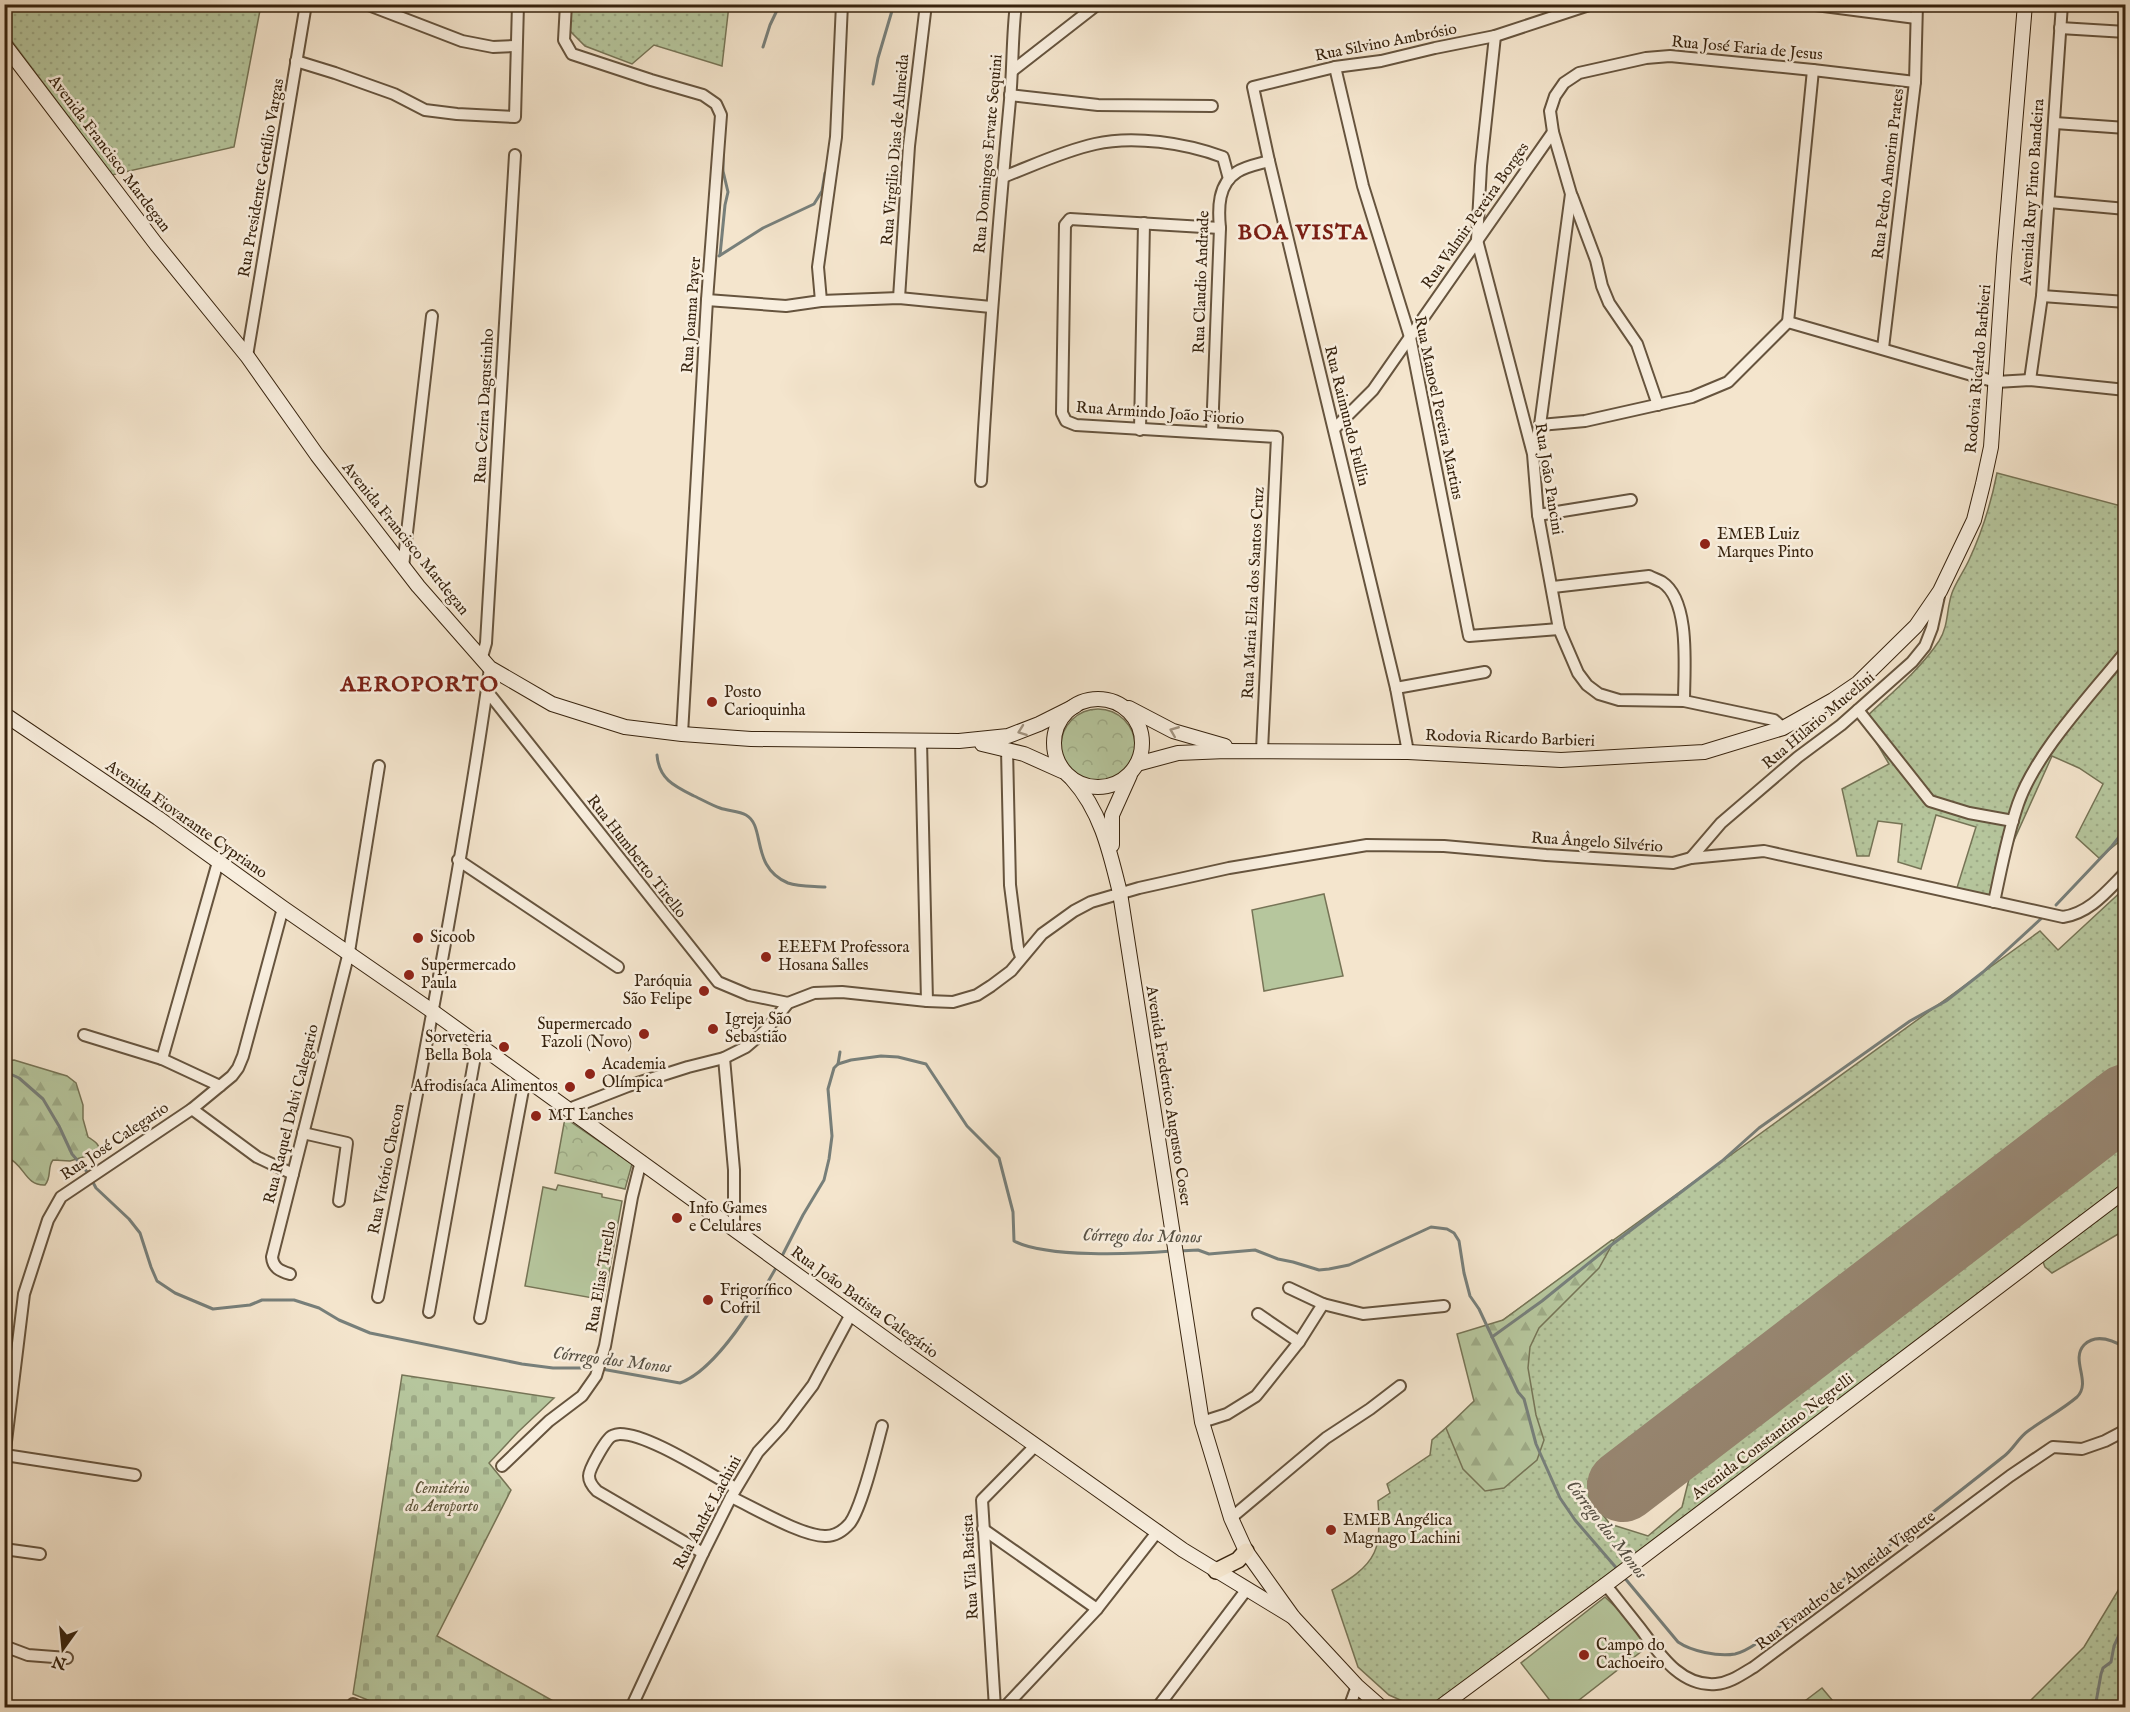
<svg xmlns="http://www.w3.org/2000/svg" width="2130" height="1712" viewBox="0 0 2130 1712" font-family="'IM FELL English',serif">
  <style>
    .grass { fill: url(#grass-dots); stroke: #767456; stroke-width: 1.5 }
    .forest { fill: url(#forest-firs); stroke: #767456; stroke-width: 1.5 }
    .cemetery { fill: url(#cemetery-stones); stroke: #767456; stroke-width: 1.5 }
    .park { fill: url(#park-crowns); stroke: #767456; stroke-width: 1.5 }
    .pitch { fill: #b6c69d; stroke: #767456; stroke-width: 1.5 }
    .lines { fill: none; stroke-linecap: round; stroke-linejoin: round }
    .stream { stroke: #777f7a; stroke-width: 3 }
    .runway { stroke: #96846e; stroke-width: 72 }
    .street-casing { stroke: #66543e; stroke-width: 14 }
    .secondary-casing { stroke: #37230e; stroke-width: 16 }
    .primary-casing { stroke: #37230e; stroke-width: 18 }
    .street { stroke: #f8eede; stroke-width: 10 }
    .secondary { stroke: #f8eede; stroke-width: 14 }
    .primary { stroke: #f4e5cd; stroke-width: 15 }
    .oneway { stroke: #a19380 }
    .poi-dot { fill: #8f2418; stroke: #f8eede; stroke-width: 2 }
    .labels { text-anchor: middle; dominant-baseline: central; stroke-width: 5; stroke-linejoin: round; paint-order: stroke }
    .street-label { font-size: 16px; fill: #37230e; stroke: #f8eede }
    .poi-label { font-size: 16px; fill: #37230e; stroke: #f8eede; text-anchor: start }
    .park-label { font-size: 16px; font-style: italic; fill: #5d5439; stroke: #f8eede }
    .water-label { font-size: 18px; font-style: italic; fill: #575144; stroke: #f8eede }
    .district-label { font-size: 22px; font-weight: bold; letter-spacing: 1.5px; fill: #7a1f14; stroke: #f8eede }
  </style>
  <defs>
    <pattern id="grass-dots" width="8" height="8" patternUnits="userSpaceOnUse" patternTransform="scale(1.5)"><rect width="8" height="8" fill="#b6c69d"/><path d="M2 2h.1M6 6h.1" fill="none" stroke="#9daa86" stroke-width="1.8" stroke-linecap="round"/></pattern>
    <pattern id="forest-firs" width="22" height="20" patternUnits="userSpaceOnUse" patternTransform="scale(1.5)"><rect width="22" height="20" fill="#b6c69d"/><path d="M5 1l3.5 6h-7zM16 11l3.5 6h-7z" fill="#9daa86"/></pattern>
    <pattern id="cemetery-stones" width="16" height="16" patternUnits="userSpaceOnUse" patternTransform="scale(1.5)"><rect width="16" height="16" fill="#b6c69d"/><path d="M2 7V4a2 2 0 0 1 4 0v3zM10 15v-3a2 2 0 0 1 4 0v3z" fill="#9daa86"/></pattern>
    <pattern id="park-crowns" width="20" height="18" patternUnits="userSpaceOnUse" patternTransform="scale(1.5)"><rect width="20" height="18" fill="#b6c69d"/><path d="M2 6a3 3 0 1 1 6 0M12 15a3 3 0 1 1 6 0" fill="none" stroke="#9daa86"/></pattern>
  </defs>
  <rect width="100%" height="100%" fill="#f4e5cd"/>
  <filter id="stains"><feTurbulence type="fractalNoise" baseFrequency=".00333" numOctaves="4"/><feColorMatrix values="0 0 0 0 .2 0 0 0 0 .09 0 0 0 0 .02 0 0 0 .5 -.17"/></filter>
  <radialGradient id="worn" r=".72"><stop offset=".6" stop-color="#630" stop-opacity="0"/><stop offset="1" stop-color="#630" stop-opacity=".3"/></radialGradient>
  <g class="grass">
    <polygon points="5,4 261,5 234,147 112,175 5,32"/>
    <polygon points="568,5 729,5 722,66 654,45 632,64 585,46 565,26"/>
    <path d="M1997 473 2125 507V837L2099 858 2076 837 2103 784 2079 768 2052 756 1987 900 1956 891 1976 827 1936 815 1921 869 1898 862 1902 824 1878 821 1869 856H1857L1842 789 1889 764 1863 720C1889 695 1919 671 1939 641 1949 625 1946 610 1952 593 1956 582 1964 571 1969 560 1982 532 1991 504 1997 473Z"/>
    <path d="M2125 888V1071L1588 1481 1589 1497 1610 1524 1648 1536 1682 1507 1693 1463 2125 1129V1182L1433 1707H1416L1389 1695 1358 1667 1332 1590C1347 1581 1366 1570 1374 1553 1381 1540 1379 1514 1378 1501L1390 1493 1387 1484 1430 1455 1432 1440 1487 1392 1503 1320 2040 931 2058 950Z"/>
    <polygon points="2125,1193 2125,1230 2052,1273 2045,1267 2043,1262 2045,1256"/>
    <polygon points="2125,1579 2125,1707 2026,1707 2025,1706 2084,1647"/>
  </g>
  <g class="forest">
    <path d="M14 1060 67 1076 76 1083 83 1105V1119L88 1137C94 1141 100 1144 100 1152L70 1161 53 1160C47 1167 52 1177 45 1185 25 1186 24 1164 8 1158L5 1159V1061Z"/>
    <polygon points="1612,1240 1614,1241 1599,1268 1539,1328 1530,1347 1528,1368 1536,1415 1544,1440 1537,1460 1504,1488 1485,1491 1463,1469 1446,1428 1474,1401 1457,1334 1503,1320"/>
  </g>
  <polygon class="cemetery" points="402,1375 554,1398 518,1432 489,1463 511,1490 437,1636 564,1707 385,1707 353,1694"/>
  <g class="park">
    <circle cx="1098" cy="746" r="37"/>
    <polygon points="565,1118 632,1164 625,1189 555,1173"/>
  </g>
  <g class="pitch">
    <polygon points="1324,894 1343,976 1264,991 1252,910"/>
    <polygon points="558,1185 602,1194 602,1197 622,1201 604,1300 525,1286 543,1187 556,1190"/>
    <polygon points="1605,1597 1627,1618 1647,1647 1570,1707 1555,1707 1521,1663"/>
    <polygon points="1822,1688 1838,1707 1797,1707"/>
  </g>
  <g class="lines">
    <g class="stream">
      <polyline points="763,47 770,25 780,4"/>
      <polyline points="873,84 878,58 894,4"/>
      <polyline points="720,255 725,205 728,192 723,171 723,152"/>
      <polyline points="719,256 763,228 814,204 822,191 825,173"/>
      <path d="M657 755C659 779 674 786 694 796 703 800 711 805 720 808 728 811 739 811 746 815 766 826 750 867 788 883 799 887 814 886 825 887"/>
      <polyline points="2056,905 2112,846 2126,828"/>
      <polyline points="838,1064 840,1052"/>
      <path d="M4 1071 19 1078 43 1099 59 1126 72 1154 88 1173 96 1188 129 1219 140 1233 151 1267 157 1281 175 1293 213 1309 250 1305 262 1300H294L319 1308 339 1320 370 1333 522 1364 553 1368H596L680 1383C718 1369 758 1300 777 1266"/>
      <polyline points="1179,1251 1198,1250 1209,1254 1255,1250 1278,1259 1293,1262 1319,1270 1329,1269 1349,1265 1431,1227 1447,1229 1454,1233 1459,1241 1464,1273 1470,1296 1479,1309 1518,1392 1524,1399 1536,1444 1560,1498 1575,1520 1619,1571"/>
      <path d="M781 1258 803 1215 824 1180 829 1159 832 1136 828 1089 834 1068 838 1064 851 1060 881 1056 898 1057 926 1064 967 1126 999 1158 1013 1212 1014 1241C1046 1258 1134 1254 1172 1251"/>
      <polyline points="1492,1337 1542,1301 1610,1246 1722,1161 1759,1128 1910,1021 1946,1001 1983,972 2044,916"/>
      <path d="M1623 1576 1678 1642C1691 1651 1718 1657 1735 1654 1752 1650 1777 1628 1792 1617 1864 1566 1934 1512 2003 1457 2013 1450 2018 1438 2028 1431 2044 1419 2062 1410 2077 1397 2092 1382 2070 1360 2084 1345 2096 1333 2113 1340 2126 1348"/>
      <polyline points="2095,1708 2101,1674 2103,1668 2111,1662 2114,1646 2126,1620"/>
    </g>
    <polyline class="runway" points="1623,1486 2126,1100"/>
    <g class="street-casing">
      <g id="street">
        <polyline points="366,4 462,41 493,47 516,46"/>
        <polyline points="566,4 564,40 572,54 651,80 703,95 716,104 721,115 707,300 682,734"/>
        <polyline points="1808,4 1916,18"/>
        <polyline points="2060,28 2126,32"/>
        <polyline points="1495,36 1481,166 1477,240 1533,454 1538,515 1559,629 1578,673 1587,685 1599,694 1619,700 1684,701 1774,720 1783,728"/>
        <polyline points="296,61 335,73 394,94 425,110 457,114 515,117 518,4"/>
        <polyline points="1335,67 1363,186 1410,337 1469,636 1559,629"/>
        <polyline points="1012,71 1098,4"/>
        <polyline points="1010,95 1098,105 1212,106"/>
        <polyline points="2055,123 2126,128"/>
        <path d="M1003 177C1032 166 1063 151 1095 144 1133 135 1186 143 1223 157L1229 179"/>
        <polyline points="1572,196 1596,260 1602,286 1609,303 1637,344 1658,405"/>
        <polyline points="2049,202 2126,209"/>
        <polyline points="1220,228 1070,219 1065,225 1062,413 1066,421 1076,425 1277,437 1262,750"/>
        <polyline points="2042,296 2126,302"/>
        <polyline points="899,298 909,146 926,4"/>
        <polyline points="707,300 786,306 821,301 899,298 991,307"/>
        <polyline points="821,301 818,267 836,137 842,4"/>
        <polyline points="1788,322 1996,382 2030,380 2126,390"/>
        <polyline points="1788,322 1813,70"/>
        <polyline points="1883,348 1915,82 1917,4"/>
        <polyline points="247,356 306,4"/>
        <polyline points="2030,380 2042,296 2062,4"/>
        <polyline points="1540,425 1585,421 1692,397 1728,382 1788,322"/>
        <polyline points="1334,429 1373,390 1553,132"/>
        <polyline points="1140,430 1144,223"/>
        <path d="M1212 433 1220 228C1218 208 1218 184 1237 172 1246 166 1259 164 1269 161"/>
        <polyline points="1533,451 1540,425 1571,194 1553,132 1550,111 1555,96 1564,83 1579,73 1646,58 1670,56 1813,70 1915,82"/>
        <path d="M981 481C988 354 998 227 1010 100 1013 68 1012 36 1016 4"/>
        <polyline points="1538,515 1631,500"/>
        <polyline points="403,567 432,316"/>
        <path d="M1553 587 1649 576C1653 578 1658 580 1662 582 1691 601 1684 670 1684 701"/>
        <polyline points="482,657 486,643 515,155"/>
        <polyline points="1396,688 1485,672"/>
        <polyline points="487,691 718,982 749,995 788,1003"/>
        <polyline points="1858,710 1930,801 1969,813 2013,821"/>
        <polyline points="921,741 927,1001"/>
        <polyline points="1007,749 1010,885 1018,948 1021,957"/>
        <polyline points="1408,752 1396,688 1269,161 1253,87 1335,67 1381,61 1435,48 1495,36 1592,4"/>
        <polyline points="1691,858 1721,823 1798,757 1841,725 1912,662 1925,646 1932,628 1939,596"/>
        <polyline points="458,860 618,967"/>
        <path d="M1994 902C2001 870 2007 836 2018 804 2036 752 2091 695 2126 651"/>
        <polyline points="84,1035 162,1059 220,1086"/>
        <polyline points="724,1058 734,1170 734,1229"/>
        <polyline points="162,1059 218,862"/>
        <polyline points="192,1109 257,1157 293,1174"/>
        <path d="M569 1109 628 1086 688 1067 724 1058 746 1047 767 1029 788 1003 814 993 842 992 927 1001 953 1002 977 995 991 986 1011 971 1042 934 1074 911 1091 902 1139 888 1229 868 1367 845 1444 846 1546 855 1673 863 1691 858 1764 851 2063 917C2090 913 2107 891 2126 872"/>
        <polyline points="303,1133 347,1143 339,1201"/>
        <path d="M290 1274C280 1271 273 1268 272 1257L349 952 379 766"/>
        <polyline points="1289,1288 1323,1304 1363,1314 1444,1306"/>
        <path d="M378 1297C418 1088 460 879 490 668"/>
        <polyline points="429,1312 477,1045"/>
        <polyline points="1258,1314 1299,1342"/>
        <polyline points="480,1318 525,1079"/>
        <polyline points="1202,1422 1227,1414 1256,1396 1299,1342 1323,1304"/>
        <polyline points="5,1455 135,1475"/>
        <polyline points="4,1458 24,1294 48,1220 61,1197 192,1109 232,1076 238,1068 243,1056 283,908"/>
        <polyline points="502,1466 549,1421 582,1396 596,1376 605,1346 632,1197 641,1161"/>
        <path d="M731 1497C753 1507 803 1537 826 1536 835 1536 844 1530 850 1523 862 1507 876 1448 882 1426"/>
        <polyline points="1231,1518 1326,1438 1370,1409 1400,1386"/>
        <polyline points="983,1529 1097,1609"/>
        <polyline points="4,1549 40,1554"/>
        <path d="M703 1553 597 1491C593 1487 589 1482 589 1476 589 1469 606 1439 612 1436 613 1435 619 1434 620 1434 649 1434 709 1474 736 1488"/>
        <path d="M1605 1584C1617 1599 1629 1614 1640 1628 1659 1653 1680 1687 1716 1684 1730 1683 1742 1674 1754 1667L2010 1476 2053 1447 2082 1449 2105 1441 2126 1430"/>
        <polyline points="4,1646 28,1655 67,1658"/>
        <polyline points="353,1704 363,1708"/>
        <polyline points="631,1708 703,1553 731,1497 758,1452 782,1426 813,1385 851,1314"/>
        <polyline points="995,1708 982,1500 1035,1446"/>
        <polyline points="1004,1708 1097,1609 1158,1531"/>
        <polyline points="1157,1708 1247,1589"/>
        <polyline points="1349,1708 1357,1686"/>
      </g>
    </g>
    <g class="secondary-casing">
      <g id="secondary">
        <polyline points="4,44 156,244 247,356 317,455 418,586 490,668 552,704 625,727 682,734 751,739 959,741 1008,736 1039,724 1075,706"/>
        <circle cx="1098" cy="743" r="44"/>
        <polyline points="1129,708 1173,731 1225,746"/>
        <polyline points="4,714 158,818 283,908 432,1011 901,1350 1183,1550 1293,1617"/>
        <polyline points="982,744 1024,754 1062,771"/>
        <polyline points="1137,764 1178,753 1226,751 1408,752 1561,760 1704,752 1783,728 1833,700 1858,683 1916,626 1940,591 1974,520 1983,484 1991,447 2004,257 2025,4"/>
        <path d="M1072 779C1101 811 1110 852 1120 893L1202 1422 1231 1518 1246 1551 1293 1617 1357 1686 1382 1708"/>
        <polyline points="1112,845 1112,815 1130,775"/>
        <polyline points="1439,1708 1612,1580 2126,1190"/>
      </g>
    </g>
    <g class="primary-casing">
      <polyline id="primary" points="1216,1571 1238,1560 1246,1551"/>
    </g>
    <use href="#street" class="street"/>
    <use href="#secondary" class="secondary"/>
    <use href="#primary" class="primary"/>
  </g>
  <defs><path id="oneway-chevron" d="M-2-3.5L2.5 0L-2 3.5" fill="none" stroke-width="1.6" stroke-linecap="round" stroke-linejoin="round" transform="scale(1.5)"/></defs>
  <g class="oneway">
    <use href="#oneway-chevron" transform="translate(1022 731) rotate(160)"/>
    <use href="#oneway-chevron" transform="translate(1174 731) rotate(-158)"/>
  </g>
  <g class="poi-dot">
    <circle cx="1705" cy="544" r="6"/>
    <circle cx="712" cy="702" r="6"/>
    <circle cx="418" cy="938" r="6"/>
    <circle cx="766" cy="957" r="6"/>
    <circle cx="409" cy="975" r="6"/>
    <circle cx="704" cy="991" r="6"/>
    <circle cx="713" cy="1029" r="6"/>
    <circle cx="644" cy="1034" r="6"/>
    <circle cx="504" cy="1047" r="6"/>
    <circle cx="590" cy="1074" r="6"/>
    <circle cx="570" cy="1087" r="6"/>
    <circle cx="536" cy="1116" r="6"/>
    <circle cx="677" cy="1218" r="6"/>
    <circle cx="708" cy="1300" r="6"/>
    <circle cx="1331" cy="1530" r="6"/>
    <circle cx="1584" cy="1655" r="6"/>
  </g>
  <g class="labels">
    <g class="street-label">
      <text transform="translate(1386 43) rotate(-11)">Rua Silvino Ambrósio</text>
      <text transform="translate(1747 49) rotate(5)">Rua José Faria de Jesus</text>
      <text transform="translate(896 150) rotate(-85)">Rua Virgilio Dias de Almeida</text>
      <text transform="translate(109 154) rotate(53)">Avenida Francisco Mardegan</text>
      <text transform="translate(989 154) rotate(-85)">Rua Domingos Ervate Sequini</text>
      <text transform="translate(1889 174) rotate(-83)">Rua Pedro Amorim Prates</text>
      <text transform="translate(262 178) rotate(-80)">Rua Presidente Getúlio Vargas</text>
      <text transform="translate(2033 192) rotate(-86)">Avenida Ruy Pinto Bandeira</text>
      <text transform="translate(1476 216) rotate(-55)">Rua Valmir Pereira Borges</text>
      <text transform="translate(1202 282) rotate(-88)">Rua Claudio Andrade</text>
      <text transform="translate(692 315) rotate(-86)">Rua Joanna Payer</text>
      <text transform="translate(1979 369) rotate(-85)">Rodovia Ricardo Barbieri</text>
      <text transform="translate(485 406) rotate(-87)">Rua Cezira Dagustinho</text>
      <text transform="translate(1438 408) rotate(78)">Rua Manoel Pereira Martins</text>
      <text transform="translate(1160 414) rotate(4)">Rua Armindo João Fiorio</text>
      <text transform="translate(1346 416) rotate(76)">Rua Raimundo Fullin</text>
      <text transform="translate(1548 479) rotate(81)">Rua João Pancini</text>
      <text transform="translate(405 539) rotate(51)">Avenida Francisco Mardegan</text>
      <text transform="translate(1254 593) rotate(-87)">Rua Maria Elza dos Santos Cruz</text>
      <text transform="translate(1819 721) rotate(-40)">Rua Hilario Mucelini</text>
      <text transform="translate(1510 739) rotate(2)">Rodovia Ricardo Barbieri</text>
      <text transform="translate(186 820) rotate(35)">Avenida Fiovarante Cypriano</text>
      <text transform="translate(1597 843) rotate(4)">Rua Ângelo Silvério</text>
      <text transform="translate(636 857) rotate(52)">Rua Humberto Tirello</text>
      <text transform="translate(1168 1096) rotate(81)">Avenida Frederico Augusto Coser</text>
      <text transform="translate(292 1114) rotate(-76)">Rua Raquel Dalvi Calegario</text>
      <text transform="translate(115 1142) rotate(-34)">Rua José Calegario</text>
      <text transform="translate(387 1169) rotate(-79)">Rua Vitório Checon</text>
      <text transform="translate(602 1277) rotate(-80)">Rua Elias Tirello</text>
      <text transform="translate(864 1303) rotate(36)">Rua João Batista Calegário</text>
      <text transform="translate(1773 1437) rotate(-37)">Avenida Constantino Negrelli</text>
      <text transform="translate(708 1513) rotate(-62)">Rua André Lachini</text>
      <text transform="translate(971 1567) rotate(-93)">Rua Vila Batista</text>
      <text transform="translate(1846 1581) rotate(-37)">Rua Evandro de Almeida Viguete</text>
    </g>
    <g class="poi-label">
      <text x="1717" y="535">EMEB Luiz<tspan x="1717" dy="18">Marques Pinto</tspan></text>
      <text x="724" y="693">Posto<tspan x="724" dy="18">Carioquinha</tspan></text>
      <text x="430" y="938">Sicoob</text>
      <text x="778" y="948">EEEFM Professora<tspan x="778" dy="18">Hosana Salles</tspan></text>
      <text x="421" y="966">Supermercado<tspan x="421" dy="18">Paula</tspan></text>
      <text x="692" y="982" text-anchor="end">Paróquia<tspan x="692" dy="18">São Felipe</tspan></text>
      <text x="725" y="1020">Igreja São<tspan x="725" dy="18">Sebastião</tspan></text>
      <text x="632" y="1025" text-anchor="end">Supermercado<tspan x="632" dy="18">Fazoli (Novo)</tspan></text>
      <text x="492" y="1038" text-anchor="end">Sorveteria<tspan x="492" dy="18">Bella Bola</tspan></text>
      <text x="602" y="1065">Academia<tspan x="602" dy="18">Olímpica</tspan></text>
      <text x="558" y="1087" text-anchor="end">Afrodisíaca Alimentos</text>
      <text x="548" y="1116">MT Lanches</text>
      <text x="689" y="1209">Info Games<tspan x="689" dy="18">e Celulares</tspan></text>
      <text x="720" y="1291">Frigorífico<tspan x="720" dy="18">Cofril</tspan></text>
      <text x="1343" y="1521">EMEB Angélica<tspan x="1343" dy="18">Magnago Lachini</tspan></text>
      <text x="1596" y="1646">Campo do<tspan x="1596" dy="18">Cachoeiro</tspan></text>
    </g>
    <g class="park-label">
      <text x="442" y="1489">Cemitério<tspan x="442" dy="18">do Aeroporto</tspan></text>
    </g>
    <g class="water-label">
      <text transform="translate(1142 1237) rotate(1)">Córrego dos Monos</text>
      <text transform="translate(612 1361) rotate(7)">Córrego dos Monos</text>
      <text transform="translate(1606 1530) rotate(52)">Córrego dos Monos</text>
    </g>
    <g class="district-label">
      <text x="1303" y="233">BOA VISTA</text>
      <text x="420" y="685">AEROPORTO</text>
    </g>
  </g>
  <rect width="2130" height="1712" fill="none" stroke="#f4e5cd" stroke-width="24"/>
  <rect x="6" y="6" width="2118" height="1700" fill="none" stroke="#37230e" stroke-width="3"/>
  <rect x="12" y="12" width="2106" height="1688" fill="none" stroke="#37230e" stroke-width="1.5"/>
  <g transform="translate(63 1649) rotate(195)" stroke="#f8eede" stroke-width="4.5" paint-order="stroke">
  <path d="M0-4.5L10 22L0 15L-10 22Z" fill="#37230e"/>
  <text y="-9" font-size="16" font-weight="bold" text-anchor="middle" fill="#37230e">N</text>
  </g>
  <rect width="100%" height="100%" filter="url(#stains)"/>
  <rect width="100%" height="100%" fill="url(#worn)"/>
</svg>
